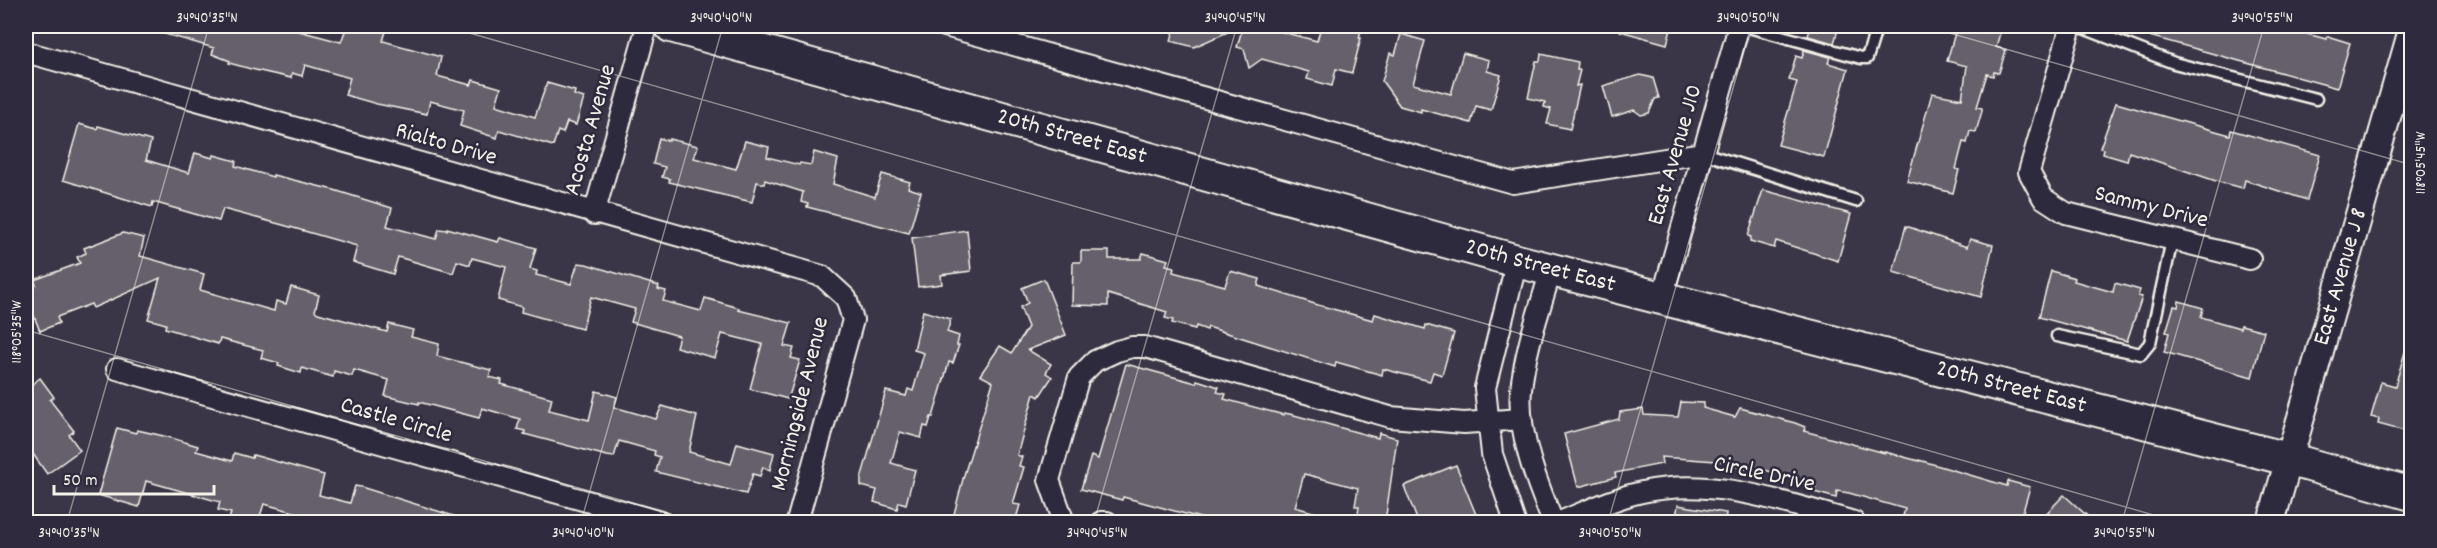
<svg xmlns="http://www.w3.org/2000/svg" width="2437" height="548" viewBox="0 0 2437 548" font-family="Dekko,sans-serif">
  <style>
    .building { fill: #65616c; stroke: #f4f1e8; stroke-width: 1.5 }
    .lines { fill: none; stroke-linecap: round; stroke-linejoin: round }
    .service-casing { stroke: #f4f1e8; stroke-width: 15 }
    .minor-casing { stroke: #f4f1e8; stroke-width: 24 }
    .tertiary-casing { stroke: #f4f1e8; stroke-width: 30 }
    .primary-casing { stroke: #f4f1e8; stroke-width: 36 }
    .service { stroke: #2f2a3d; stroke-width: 10 }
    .minor { stroke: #2f2a3d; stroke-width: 20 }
    .tertiary { stroke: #2f2a3d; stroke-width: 26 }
    .primary { stroke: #2f2a3d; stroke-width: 32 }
    .ticks { fill: none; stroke: #f4f1e8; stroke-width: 1.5; stroke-opacity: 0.45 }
    .labels { text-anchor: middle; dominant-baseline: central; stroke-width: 5; stroke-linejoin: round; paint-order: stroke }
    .street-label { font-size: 24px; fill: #f4f1e8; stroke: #2f2a3d }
    .neatline { fill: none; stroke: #f4f1e8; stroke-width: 2 }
    .ticks-label { font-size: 15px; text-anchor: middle; fill: #f4f1e8 }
  </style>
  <rect width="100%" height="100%" fill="#3b3647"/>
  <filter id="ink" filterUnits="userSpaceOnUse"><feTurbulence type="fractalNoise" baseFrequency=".0167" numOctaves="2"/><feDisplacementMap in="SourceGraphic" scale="12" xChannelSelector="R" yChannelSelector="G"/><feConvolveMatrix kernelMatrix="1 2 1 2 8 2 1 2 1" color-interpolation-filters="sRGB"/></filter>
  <g filter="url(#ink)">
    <g class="building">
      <polygon points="151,26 280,26 341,42 347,26 378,26 387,28 383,41 441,57 437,76 471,85 473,80 501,88 496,105 535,117 547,83 575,91 574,95 584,98 576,125 567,122 563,133 558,131 553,146 499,130 497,138 460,126 464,110 430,101 427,114 377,104 345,95 350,78 305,65 302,76 292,73 291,78 251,69 229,63 230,61 212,54 214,48 151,30"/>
      <polygon points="1175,26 1241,26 1194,47 1171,41"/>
      <polygon points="1243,26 1272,26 1271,29 1317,41 1321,26 1362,26 1359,38 1361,38 1352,73 1336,69 1332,86 1307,79 1309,72 1262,59 1249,68 1244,49 1237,47"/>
      <polygon points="1620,26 1672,26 1667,44 1620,31"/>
      <polygon points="1811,26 1839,26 1834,43 1808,36"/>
      <polygon points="1957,26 2002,26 1996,47 2006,50 1999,73 1994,72 1993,76 1987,74 1977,107 1982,108 1982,111 1976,132 1970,131 1967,143 1963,142 1956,169 1959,170 1953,193 1907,181 1932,93 1962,99 1967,66 1947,61"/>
      <polygon points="2131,26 2278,26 2326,39 2327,36 2350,43 2337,88 2131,31"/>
      <polygon points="1401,34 1425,41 1413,84 1451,94 1463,53 1489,60 1487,71 1501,75 1491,110 1476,106 1471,123 1421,109 1421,112 1400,106 1382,81 1390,53 1395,55"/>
      <polygon points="1804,50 1830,57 1828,63 1848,69 1824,157 1778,145 1797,82 1789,80 1796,56 1802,58"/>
      <polygon points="1541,54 1578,62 1577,70 1580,70 1576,86 1580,85 1570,129 1547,124 1551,109 1544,107 1545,102 1528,98 1536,61 1540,61"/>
      <polygon points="1640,75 1653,78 1659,98 1655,99 1649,113 1641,115 1634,110 1612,117 1603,86"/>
      <polygon points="2116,103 2230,135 2231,130 2320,155 2307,200 2245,180 2243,188 2222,183 2129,152 2127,161 2103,154 2104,149 2100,148"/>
      <polygon points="79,124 97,129 98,126 151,141 146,160 189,173 195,153 213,158 214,155 236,161 235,166 273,177 273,175 334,190 392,208 387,226 436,239 439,229 447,230 447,228 498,242 500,238 536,248 530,269 537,271 536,275 571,284 578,263 586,264 659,286 658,289 666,291 663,301 701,311 705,298 739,308 738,310 791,323 784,346 794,348 791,358 800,360 791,390 788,399 750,389 762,344 722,334 715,358 676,347 679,336 631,322 635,309 591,297 582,329 521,312 522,307 498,300 506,267 472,258 470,265 457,261 453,273 398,257 393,274 353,262 357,246 283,225 223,209 219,221 153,202 152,207 63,180"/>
      <polygon points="659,138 669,141 669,139 698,146 694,158 736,169 745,141 769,147 767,157 799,165 800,163 811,165 814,152 838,159 833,184 875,197 882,174 910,182 908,188 921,192 909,233 807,207 808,204 801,202 803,192 765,180 764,184 757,182 752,202 669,182 670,179 662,177 665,167 653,164"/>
      <polygon points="1763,190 1851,214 1838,261 1776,241 1774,248 1750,241 1751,237 1748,236"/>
      <polygon points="1906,226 1967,247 1970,239 1993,245 1981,297 1893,272"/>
      <polygon points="967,230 971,271 941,275 942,284 918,287 912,238"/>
      <polygon points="123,233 144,238 140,256 204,274 200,290 274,311 276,301 286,304 291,287 319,295 315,311 318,313 387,332 389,324 413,330 411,337 439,344 437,356 491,370 489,377 502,380 501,384 552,398 549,410 589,420 596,391 617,397 614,407 656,419 662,406 697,416 689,452 731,464 737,443 774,453 770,470 763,467 760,476 753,474 746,494 656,472 660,457 654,455 655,451 619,441 614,457 607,456 524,434 525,431 517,429 520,419 482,408 479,418 419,402 419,404 385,396 389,380 354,370 352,376 334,371 333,377 302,368 301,373 278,366 279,363 261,358 263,350 220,339 218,344 165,328 166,324 148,319 160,278 93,308 91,304 57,317 59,323 40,331 26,296 26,290 36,285 34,280 80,263 77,257 86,253 84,248"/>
      <polygon points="1081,251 1109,251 1109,259 1141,259 1143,253 1168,260 1166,265 1174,267 1173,272 1225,286 1230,271 1260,279 1258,286 1318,305 1373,320 1375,314 1425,329 1426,325 1454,333 1442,375 1433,372 1430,381 1383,369 1382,375 1336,362 1335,367 1208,327 1207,330 1196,326 1195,329 1172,323 1173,320 1165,318 1167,312 1108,294 1108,306 1072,305 1073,262 1081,262"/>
      <polygon points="2051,271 2075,278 2074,281 2113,292 2115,283 2140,290 2138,296 2142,297 2127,341 2039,317"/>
      <polygon points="1044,279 1066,335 1028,350 1051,364 1046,373 1052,377 1039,397 1034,394 1017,455 1022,457 1019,466 1024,467 1013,504 1020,505 1015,522 952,522 964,475 993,382 980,375 1000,346 1012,353 1028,327 1020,307 1028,303 1022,288"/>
      <polygon points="2179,301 2203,308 2201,317 2240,328 2241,325 2264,331 2252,377 2164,352 2169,333 2166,332 2174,306 2178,307"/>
      <polygon points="923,311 951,319 947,332 959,336 957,345 959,345 953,363 949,362 933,417 931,417 928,427 924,426 921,438 900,432 891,463 915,470 906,504 899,502 897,509 874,502 877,490 861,486 861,479 886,391 906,396 908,389 913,391 924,353 914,350"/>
      <polygon points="2407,345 2412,346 2412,433 2378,424 2379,419 2371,417 2381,382 2395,386"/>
      <polygon points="1126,364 1196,383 1197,380 1219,387 1217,392 1226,394 1224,399 1284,415 1284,413 1294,415 1378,438 1379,433 1397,438 1385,522 1357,522 1359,506 1355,506 1358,488 1304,474 1295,507 1334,518 1333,522 1215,522 1123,497 1122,500 1081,489 1091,456 1098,459"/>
      <polygon points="40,378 54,397 50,400 74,431 69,435 80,450 47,474 26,444 26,389"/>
      <polygon points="1681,402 1704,403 1703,408 1735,417 1740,408 1795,423 1805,427 1804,431 1885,453 1885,452 1919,461 1919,460 2007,486 2008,481 2030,487 2020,522 1958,522 1938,517 1937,521 1927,518 1926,522 1903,516 1905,509 1849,493 1837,491 1836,498 1814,492 1816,485 1748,465 1747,470 1729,464 1730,462 1661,457 1662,464 1615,473 1616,477 1578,487 1564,434 1619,419 1620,412 1643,409 1644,415 1678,417"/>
      <polygon points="117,428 136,433 137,430 168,437 198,446 196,451 232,461 234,453 252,458 253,455 324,475 319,495 350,503 355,486 361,487 460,518 459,522 332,522 264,504 258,522 228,522 231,513 218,510 220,502 146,481 139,507 98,495"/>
      <polygon points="1456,465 1479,522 1418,522 1404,486"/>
      <polygon points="2064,495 2094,522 2038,522"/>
      <polygon points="1678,505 1726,513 1725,522 1675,522"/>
    </g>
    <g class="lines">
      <g class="service-casing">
        <g id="service">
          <polyline points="1745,26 1861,58 1867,58 1877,26"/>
          <polyline points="2078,26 2174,63 2316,99"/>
          <polyline points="1703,153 1856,201"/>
          <polyline points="2057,336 2141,354 2150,343 2172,240"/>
        </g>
      </g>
      <g class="minor-casing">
        <g id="minor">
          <polyline points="945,26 1513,183 1703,153"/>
          <polyline points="2071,26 2029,172 2043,198 2066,213 2250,259"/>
          <polyline points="26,52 822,276 846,298 853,320 797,522"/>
          <polyline points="594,214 647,26"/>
          <path d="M1551 270C1540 309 1525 349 1521 390 1517 433 1537 483 1553 522"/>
          <polyline points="1662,298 1739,26"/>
          <polyline points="117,369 661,522"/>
          <polyline points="1064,522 1049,480 1079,377 1095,361 1117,351 1132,347 1145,347 1390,417 1464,423 1522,419"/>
          <polyline points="1101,522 1107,522"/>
          <polyline points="1515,522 1492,454 1485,388 1517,261"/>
          <path d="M1560 522C1587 511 1614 498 1642 492 1715 476 1785 503 1854 522"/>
        </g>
      </g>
      <g class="tertiary-casing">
        <g id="tertiary">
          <path id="s1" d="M2271 522 2412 30"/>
        </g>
      </g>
      <g class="primary-casing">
        <g id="primary">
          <path id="s2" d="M671 26 1517 261 2288 459 2412 494"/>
        </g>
      </g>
      <use href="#service" class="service"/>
      <use href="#minor" class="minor"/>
      <use href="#tertiary" class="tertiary"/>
      <use href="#primary" class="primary"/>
    </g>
  </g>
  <path class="ticks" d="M445 26 2178 522M1925 26 2412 165M26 330 698 522M67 522 209 26M581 522 723 26M1094 522 1237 26M1608 522 1751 26M2122 522 2264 26"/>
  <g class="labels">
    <g class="street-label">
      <text transform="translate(591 130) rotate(-74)">Acosta Avenue</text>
      <text stroke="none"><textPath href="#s2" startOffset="416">20th Street East</textPath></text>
      <text transform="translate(446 145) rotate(16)">Rialto Drive</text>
      <text transform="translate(1676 155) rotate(-74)">East Avenue J10</text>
      <text transform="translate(2151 208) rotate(14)">Sammy Drive</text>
      <text stroke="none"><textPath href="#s2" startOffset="902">20th Street East</textPath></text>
      <text stroke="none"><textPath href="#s1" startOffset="255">East Avenue J 8</textPath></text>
      <text stroke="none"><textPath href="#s2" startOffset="1388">20th Street East</textPath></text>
      <text transform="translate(801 404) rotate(-76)">Morningside Avenue</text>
      <text transform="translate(396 421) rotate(16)">Castle Circle</text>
      <text transform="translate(1764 475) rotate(12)">Circle Drive</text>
    </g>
  </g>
  <rect width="2437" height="548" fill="none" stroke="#2f2a3d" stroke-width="66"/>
  <path d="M54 485v9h160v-9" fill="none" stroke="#f4f1e8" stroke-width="3"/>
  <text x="63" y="485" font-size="18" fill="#f4f1e8" stroke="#2f2a3d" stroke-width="4.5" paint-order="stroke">50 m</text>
  <rect x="33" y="33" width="2371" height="482" class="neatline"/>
  <g class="ticks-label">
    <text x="207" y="22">34°40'35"N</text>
    <text x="721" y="22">34°40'40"N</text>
    <text x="1235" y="22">34°40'45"N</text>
    <text x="1748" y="22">34°40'50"N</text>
    <text x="2262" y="22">34°40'55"N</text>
    <text transform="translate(2420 163) rotate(-90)" y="5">118°05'45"W</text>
    <text transform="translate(16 332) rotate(-90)" y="5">118°05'35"W</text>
    <text x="69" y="537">34°40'35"N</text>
    <text x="583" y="537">34°40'40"N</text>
    <text x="1097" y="537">34°40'45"N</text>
    <text x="1610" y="537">34°40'50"N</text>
    <text x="2124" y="537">34°40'55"N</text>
  </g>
</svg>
